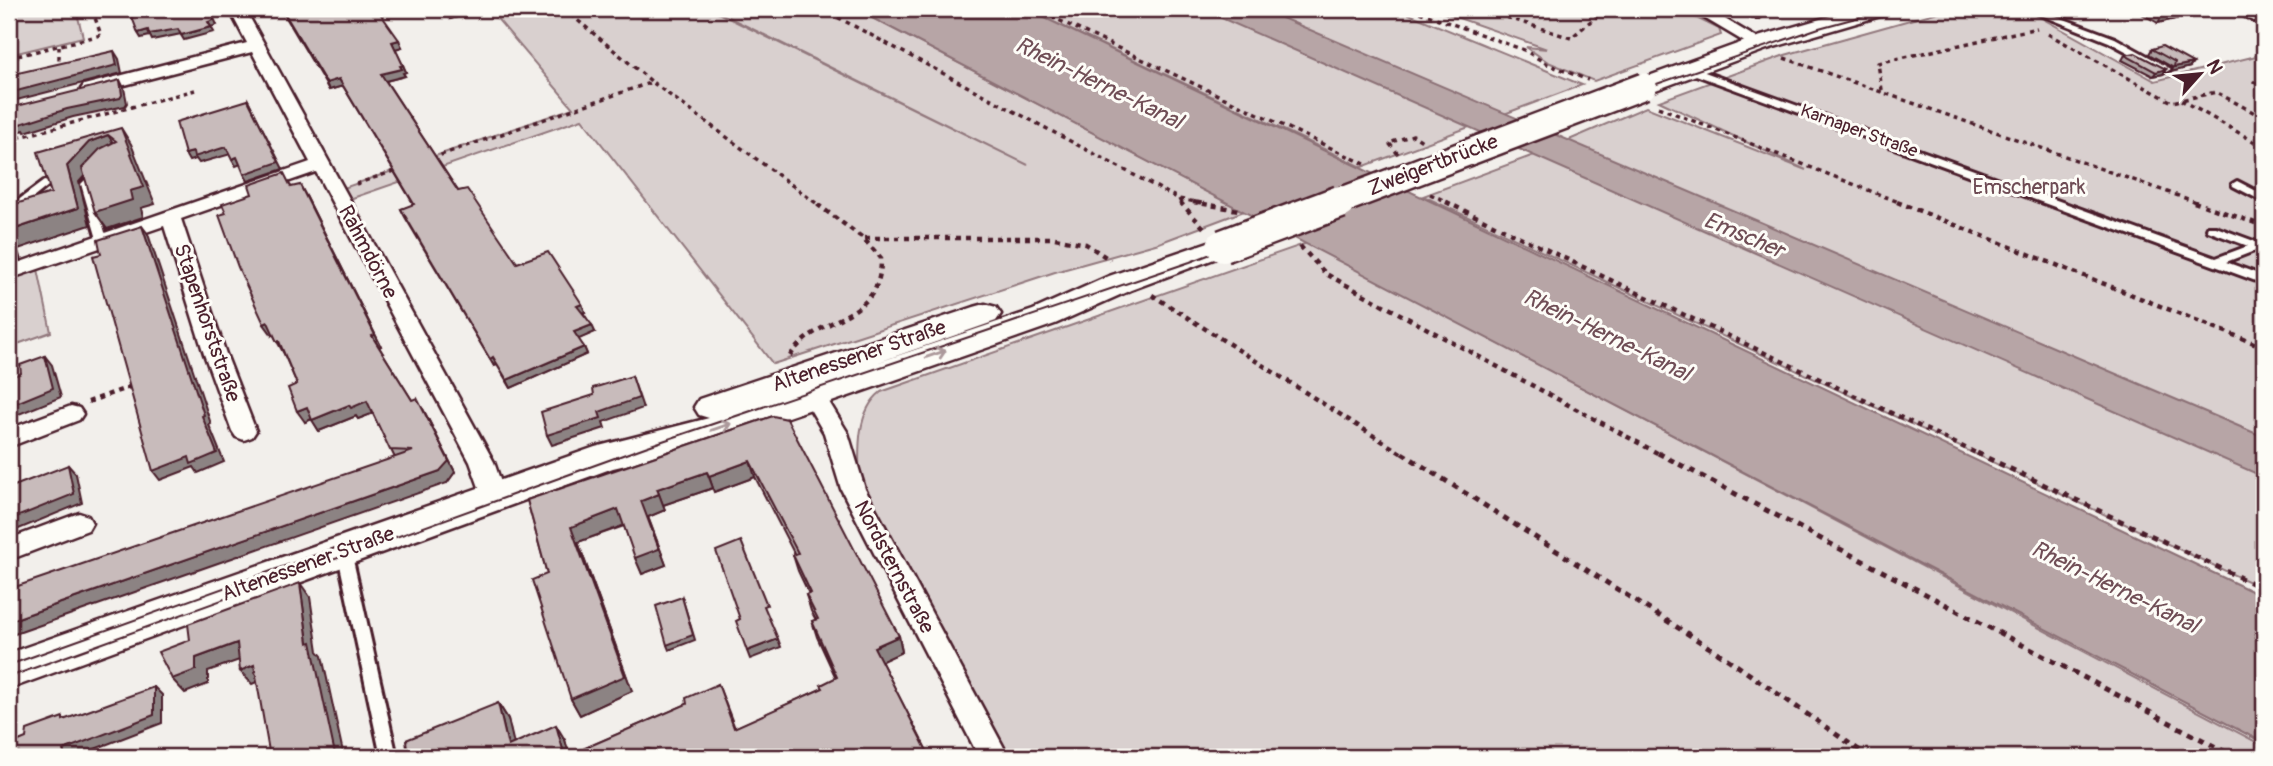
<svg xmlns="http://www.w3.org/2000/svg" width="2273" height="766" viewBox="0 0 2273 766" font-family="Pangolin,sans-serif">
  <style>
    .green { fill: #d9d0cf; stroke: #92787d; stroke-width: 2 }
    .water { fill: #b7a5a6; stroke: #8b6f75; stroke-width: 2 }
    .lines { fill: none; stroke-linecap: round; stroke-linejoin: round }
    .service-casing { stroke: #4a1f2b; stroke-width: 6 }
    .minor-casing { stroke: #4a1f2b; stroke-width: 5 }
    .secondary-casing { stroke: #4a1f2b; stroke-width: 5 }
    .path-far2 { stroke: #4a1f2b; stroke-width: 3.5; stroke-dasharray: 4.5 4.5; stroke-linecap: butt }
    .path-far1 { stroke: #4a1f2b; stroke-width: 4.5; stroke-dasharray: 5 5; stroke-linecap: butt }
    .path { stroke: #4a1f2b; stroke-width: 5; stroke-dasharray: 6 6; stroke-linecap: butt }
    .service { fill: #fdfcf7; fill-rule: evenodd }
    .minor { fill: #fdfcf7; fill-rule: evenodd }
    .secondary { fill: #fdfcf7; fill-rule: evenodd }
    .tram { stroke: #4a1f2b; stroke-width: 2 }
    .secondary-bridge-far1-casing { stroke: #4a1f2b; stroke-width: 30; stroke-linecap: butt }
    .secondary-bridge-casing { stroke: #4a1f2b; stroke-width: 37; stroke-linecap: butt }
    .secondary-bridge-far1 { stroke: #fdfcf7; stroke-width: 25 }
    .secondary-bridge { stroke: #fdfcf7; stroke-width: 32 }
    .wall { fill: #aca1a1; stroke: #4a1f2b; stroke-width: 2 }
    .shaded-wall { fill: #8c8383; stroke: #4a1f2b; stroke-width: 2 }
    .building { fill: #c8bbbb; stroke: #4a1f2b; stroke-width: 2 }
    .oneway { stroke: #ac999b }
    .labels { text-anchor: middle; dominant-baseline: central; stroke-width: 6; stroke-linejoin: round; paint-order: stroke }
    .far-street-label { font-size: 18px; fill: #4a1f2b; stroke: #fdfcf7 }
    .street-label { font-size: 21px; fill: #4a1f2b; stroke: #fdfcf7 }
    .park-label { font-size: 21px; fill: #6e4b54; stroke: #fdfcf7 }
    .water-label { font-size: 23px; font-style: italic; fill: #704e56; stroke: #fdfcf7 }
  </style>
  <rect width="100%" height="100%" fill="#f2efeb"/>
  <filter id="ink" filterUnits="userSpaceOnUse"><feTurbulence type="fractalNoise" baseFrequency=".0143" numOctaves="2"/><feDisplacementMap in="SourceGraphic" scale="14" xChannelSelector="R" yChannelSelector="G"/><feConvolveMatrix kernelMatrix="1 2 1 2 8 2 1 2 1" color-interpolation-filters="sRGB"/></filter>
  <g filter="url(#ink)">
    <g class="green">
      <polygon points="9,9 76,9 83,37 9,55"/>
      <polygon points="489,9 710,9 1028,165 712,9 855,9 1244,211 1159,243 1055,272 773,364 582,119 341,202 335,191 573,108"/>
      <polygon points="1026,9 1397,9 1582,85 1362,167"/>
      <polygon points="1433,9 1678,9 1719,29 1721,35 1594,81 1548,62 1526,47 1547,49"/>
      <polygon points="1949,9 2025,9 2155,81 2264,54 2264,589 1423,196 1534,155 1646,107 1806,170 1659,101 1785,55"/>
      <path d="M1307 243 2264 746V757H1004L860 489C859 457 854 413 881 392Z"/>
      <polygon points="38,269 51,332 9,347 9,279"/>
    </g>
    <g class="water">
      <polygon points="855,9 1026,9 2264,597 2264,743"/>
      <polygon points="1201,9 1261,9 2264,437 2264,477"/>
    </g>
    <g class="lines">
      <g class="service-casing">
        <g id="service">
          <polygon points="1737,9 1748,9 1761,15 1757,18"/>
          <polygon points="2026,9 2037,9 2115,38 2171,69 2166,72 2163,71 2109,42"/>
          <polygon points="2232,9 2242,9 2261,19 2254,21"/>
          <polygon points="1688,66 2216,258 2248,246 2208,231 2207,229 2208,227 2216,227 2262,244 2263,246 2262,248 2226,262 2264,276 2264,284 1685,71 1685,67"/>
          <polygon points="98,170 103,173 91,185 107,239 102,242 97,239 81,184 94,171"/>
          <polygon points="44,181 48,182 48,186 13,214 9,215 9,207"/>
          <polygon points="2237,181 2264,195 2264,202 2233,186 2232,184"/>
          <polygon points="9,242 14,245 22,270 20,272 12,272 10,270"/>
          <polygon points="344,545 349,547 351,551 397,757 381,757 337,551 339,547"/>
        </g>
      </g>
      <g class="minor-casing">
        <g id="minor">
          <polygon points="229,9 245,9 494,462 506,497 503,504 494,506 485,504 470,462 316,172 181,219 226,354 256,431 252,437 244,440 236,437 232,431 204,354 164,226 9,279 9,266 310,162 252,52 90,94 81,89 84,85 247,43"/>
          <polygon points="1689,9 1708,9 1767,44 1765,47 1753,47"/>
          <polygon points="804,372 812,374 848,433 865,489 1009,757 979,757 841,489 824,433 793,380 796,374"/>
          <polygon points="71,406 79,408 83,414 79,420 9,447 9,429"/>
          <polygon points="79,513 88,516 92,523 88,530 9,560 9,539"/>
        </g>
      </g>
      <g class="secondary-casing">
        <g id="secondary">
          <polygon points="1855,9 1891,9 1887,14 1767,49 1653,91 1644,94 1635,91 1631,86 1635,81 1751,39"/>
          <polygon points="1223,237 1233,240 1238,246 1233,252 1131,290 1055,324 826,404 694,449 613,468 9,689 9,653 595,447 709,418 699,415 694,407 699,399 974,307 985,304 996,307 1001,314 996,321 876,363 1033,310 1109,276"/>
        </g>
      </g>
      <g class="path-far2">
        <polyline points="564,9 651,81"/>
        <polyline points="822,9 1179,199 1202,203"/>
        <polyline points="1035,9 1365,164"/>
        <polyline points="1411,9 1524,50 1547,64 1588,80"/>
        <polyline points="1481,9 1571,38 1605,9"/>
        <polyline points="2048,34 2172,102 2216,92 2264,118"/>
        <polyline points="59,46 59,69"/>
        <polyline points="9,58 101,35 92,9"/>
        <polyline points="1784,58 2199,203"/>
        <polyline points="2264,79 2254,82 2264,87"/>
        <polyline points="1882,90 1878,63 2037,28"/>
        <polyline points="2181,100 2264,147"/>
        <polyline points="1658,107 1901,203"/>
        <polyline points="9,140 195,90"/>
        <polyline points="1398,154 1389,143 1413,135 1425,143"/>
        <polyline points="432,158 652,82 816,203"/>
        <polyline points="356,184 397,170"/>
        <polyline points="1430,194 1450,203"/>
        <polyline points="1179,199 1181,203"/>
      </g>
      <g class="path-far1">
        <polyline points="1180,202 1204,228"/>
        <polyline points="1193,202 1238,210"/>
        <polyline points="1446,202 1980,455"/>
        <polyline points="1897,202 2264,347"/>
        <polyline points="2194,202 2264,226"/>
        <polyline points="865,238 1055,238 1086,244 1110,260"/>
        <polyline points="1300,246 1326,274 1661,455"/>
        <polyline points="1152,295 1404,455"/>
        <path d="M790 356C819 312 882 323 881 258L863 238 814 202"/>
        <polyline points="88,402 132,386"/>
      </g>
      <g class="path">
        <polyline points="1402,453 1729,660 1869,757"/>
        <polyline points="1658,453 2235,757"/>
        <polyline points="1977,453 2264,589"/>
      </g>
      <use href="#service" class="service"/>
      <use href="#minor" class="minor"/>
      <use href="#secondary" class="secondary"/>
      <g class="tram">
        <polyline points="9,665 335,548"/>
        <polyline points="9,677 645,447 1190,262 1648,87 1819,28 1889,9"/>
      </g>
      <g class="secondary-bridge-far1-casing">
        <polyline id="secondary-bridge-far1" points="1335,203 1644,86"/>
      </g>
      <g class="secondary-bridge-casing">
        <polyline id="secondary-bridge" points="1223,246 1340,202"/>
      </g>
      <use href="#secondary-bridge-far1" class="secondary-bridge-far1"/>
      <use href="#secondary-bridge" class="secondary-bridge"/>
    </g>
    <g class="wall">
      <polygon points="281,9 377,9 402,47 395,49 406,72 403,73 405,76 386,81 458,191 517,263 582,304 585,312 583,312 595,332 578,339 584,347 587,354 511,388 497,365 494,366 405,217 401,209 414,205 343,86 329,90"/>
      <polygon points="441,9 477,9 478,11 450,19"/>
      <polygon points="1762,9 1801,9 1786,13 1776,13"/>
      <polygon points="2042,9 2089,9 2062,15"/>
      <polygon points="2133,9 2218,9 2158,23"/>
      <polygon points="2152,49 2193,63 2190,67 2171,72 2172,67 2149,54"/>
      <polygon points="2125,55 2166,69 2163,74 2153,76 2122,60"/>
      <polygon points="292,187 306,196 381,346 379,347 412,400 423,409 455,472 447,483 395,458 373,413 358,419 356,416 319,431 312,419 305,422 297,384 284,354 273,334 272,335"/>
      <polygon points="773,416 899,636 902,652 881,661 930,757 408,757 498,703 508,719 513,744 565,740 569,755 687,704 718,684 735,728 823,688 836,678 817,637 812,621 816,620 811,611 806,595 809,594 798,571 793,555 795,555 755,477 714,492 713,488 663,505 665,510 648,517 666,565 642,574 624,526 578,542 632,691 580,715 571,699 547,574 527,500"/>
    </g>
    <g class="shaded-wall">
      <polygon points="209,9 210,9 217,25 211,27 208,22"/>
      <polygon points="455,9 477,9 478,11 450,19 447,11"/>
      <polygon points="1788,9 1801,9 1786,13"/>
      <polygon points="2065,9 2089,9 2062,15"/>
      <polygon points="2185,9 2218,9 2158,23 2163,14"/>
      <polygon points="211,27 214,32 184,40 181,35"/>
      <polygon points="178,29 181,34 152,40 150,36 141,38 138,33 148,30"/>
      <polygon points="399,40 402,47 395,49 392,42"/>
      <polygon points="114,51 119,59 122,73 9,102 9,93"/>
      <polygon points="2193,63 2190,67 2171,72 2174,67"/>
      <polygon points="403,65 406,72 403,73 405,76 385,81 381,74"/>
      <polygon points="2166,69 2163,74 2153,76 2156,72"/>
      <polygon points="339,79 343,86 329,90 326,83"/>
      <polygon points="120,80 124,88 127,103 125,106 73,117 25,132 24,130 9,135 9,125"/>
      <polygon points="248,100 283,169 248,181 244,174"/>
      <polygon points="121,128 131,144 155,204 141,208 143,217 107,229 95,212 130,191"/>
      <polygon points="108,135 119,152 100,158 79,182 90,225 18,249 9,237 9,231 78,208 67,166 89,142"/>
      <polygon points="226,147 231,154 199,163 196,159 189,161 185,154 193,152"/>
      <polygon points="237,157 241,164 236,166 232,159"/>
      <polygon points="9,181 14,200 10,203 18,214 9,208"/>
      <polygon points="300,185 306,196 381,346 379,347 372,336"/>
      <polygon points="142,226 148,234 211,424 209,425 224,462 198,473 194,467 160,480 153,471 202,416"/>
      <polygon points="582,304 585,312 580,313 577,306"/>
      <polygon points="268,322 275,334 272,335 264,324"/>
      <polygon points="592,325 595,332 577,340 574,332"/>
      <polygon points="584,347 587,354 511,388 507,380"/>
      <polygon points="45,356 52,365 61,397 9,418 9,406"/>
      <polygon points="493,357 497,365 494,366 490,359"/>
      <polygon points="632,376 643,408 603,422 605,428 552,445 547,435 599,412"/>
      <polygon points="367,401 374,413 358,419 356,416 319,431 312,420 349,405"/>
      <polygon points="307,407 314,418 305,422 297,411"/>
      <polygon points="423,409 455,472 447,483 9,636 9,621 440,471"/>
      <polygon points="750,461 755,477 714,492 709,476"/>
      <polygon points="68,465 76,474 82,503 9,533 9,520"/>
      <polygon points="707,472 713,488 663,505 657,489"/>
      <polygon points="659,494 665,510 648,517 666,565 642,574 635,558 641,501"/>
      <polygon points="618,509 625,525 578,542 632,691 580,715 571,699 571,527"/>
      <polygon points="300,583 310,597 318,651 322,656 344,757 328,757 308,643"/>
      <polygon points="682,597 695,640 669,650 667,645"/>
      <polygon points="899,636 902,652 878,663 874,647"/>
      <polygon points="778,639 781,647 750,659 747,651"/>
      <polygon points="237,643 248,657 208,671 208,684 185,693 172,679 196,658"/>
      <polygon points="254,665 266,678 252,684 240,671"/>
      <polygon points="154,687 162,695 162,723 74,757 65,757 63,750"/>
      <polygon points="498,703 508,719 517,757 508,746"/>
      <polygon points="556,725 565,740 570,757 565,757"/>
      <polygon points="648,749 652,757 629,757"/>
    </g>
    <g class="building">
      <polygon points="129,9 209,9 214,20 208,22 211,27 181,35 178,29 149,34 148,30 138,33"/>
      <polygon points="282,9 377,9 399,40 392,42 403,65 400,66 402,69 381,74 458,191 467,189 517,263 548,252 582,304 577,306 592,325 574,332 584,347 507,380 493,357 490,359 401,209 414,204 339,79 326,83"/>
      <polygon points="2154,9 2185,9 2163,14"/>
      <polygon points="2162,46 2193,63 2174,67 2175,62 2152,49"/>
      <polygon points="114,51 117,65 9,93 9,75"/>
      <polygon points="2135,53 2166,69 2156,72 2125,55"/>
      <polygon points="120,80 122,95 120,98 67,109 20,124 19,122 9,125 9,108"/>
      <polygon points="248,100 279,162 244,174 237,157 232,159 226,147 194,157 193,152 185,154 176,122"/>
      <polygon points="121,128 144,187 130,191 132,200 95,212 82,168 100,149 116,141 108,135 89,142 67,166 78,208 9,231 9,206 51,193 38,152"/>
      <polygon points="284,173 291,187 300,185 375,335 372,336 412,400 417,398 449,461 440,471 9,621 9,589 413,451 390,450 367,401 351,408 349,405 312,420 307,407 297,411 288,388 297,384 279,341 277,342 268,322 264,324 238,267 219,215 226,213 222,204 252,194 249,185"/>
      <polygon points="142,226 204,415 202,416 217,453 191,464 189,457 153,471 93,256 101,254 98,240"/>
      <polygon points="45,356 53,388 9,406 9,378 21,373 20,365"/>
      <polygon points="632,376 639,398 599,412 601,418 547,435 541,412 594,395 593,388"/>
      <polygon points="773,416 787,419 899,636 874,647 930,757 670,757 669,754 648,749 629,757 408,757 406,740 498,703 508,746 556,725 565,757 687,704 686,698 718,684 734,728 823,688 821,685 837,677 812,621 818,619 806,595 811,593 793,555 798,553 750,461 709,476 707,472 657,489 659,494 641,501 659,549 635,558 618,509 571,527 625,676 571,699 532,580 547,574 527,500"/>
      <polygon points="68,465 74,494 9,520 9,488"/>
      <polygon points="741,541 767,605 764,606 778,639 747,651 736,621 740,619 716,551"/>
      <polygon points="300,583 308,643 311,642 335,754 328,757 270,757 254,665 240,671 237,643 196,658 196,670 172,679 158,652 190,640 188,624"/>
      <polygon points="682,597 693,635 667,645 656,606"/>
      <polygon points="154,687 154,715 63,750 65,757 9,757 9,745 26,738 27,730 63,717 63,720"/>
    </g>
    <defs><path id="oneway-shaft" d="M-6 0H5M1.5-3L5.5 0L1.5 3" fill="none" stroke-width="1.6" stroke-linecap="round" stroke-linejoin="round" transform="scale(1.75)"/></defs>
    <g class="oneway">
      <use href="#oneway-shaft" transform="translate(936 354) rotate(-19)"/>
      <use href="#oneway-shaft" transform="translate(721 427) rotate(-19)"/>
    </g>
  </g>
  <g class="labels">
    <g class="far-street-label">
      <text transform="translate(1859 131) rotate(20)">Karnaper Straße</text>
    </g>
    <g class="street-label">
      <text transform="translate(1433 165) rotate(-21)">Zweigertbrücke</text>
      <text transform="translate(368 252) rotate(62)">Rahmdörne</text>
      <text transform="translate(207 323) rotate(71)">Stapenhorststraße</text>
      <text transform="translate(859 356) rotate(-19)">Altenessener Straße</text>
      <text transform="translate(308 564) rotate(-20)">Altenessener Straße</text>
      <text transform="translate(894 567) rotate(62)">Nordsternstraße</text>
    </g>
    <g class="park-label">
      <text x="2029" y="187">Emscherpark</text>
    </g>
    <g class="water-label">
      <text transform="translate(1099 83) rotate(26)">Rhein-Herne-Kanal</text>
      <text transform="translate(1744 235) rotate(23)">Emscher</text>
      <text transform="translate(1607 335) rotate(26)">Rhein-Herne-Kanal</text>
      <text transform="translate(2115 587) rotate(26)">Rhein-Herne-Kanal</text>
    </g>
  </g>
  <rect width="2273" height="766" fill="none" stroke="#fdfcf7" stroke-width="35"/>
  <rect x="18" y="18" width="2238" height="731" fill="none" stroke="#4a1f2b" stroke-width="2.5" filter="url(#ink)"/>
  <g transform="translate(2200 74) rotate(63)" stroke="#fdfcf7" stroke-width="5" paint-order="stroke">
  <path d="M0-5L12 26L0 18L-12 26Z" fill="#4a1f2b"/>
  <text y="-10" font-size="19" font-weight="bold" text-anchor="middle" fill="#4a1f2b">N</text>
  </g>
</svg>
